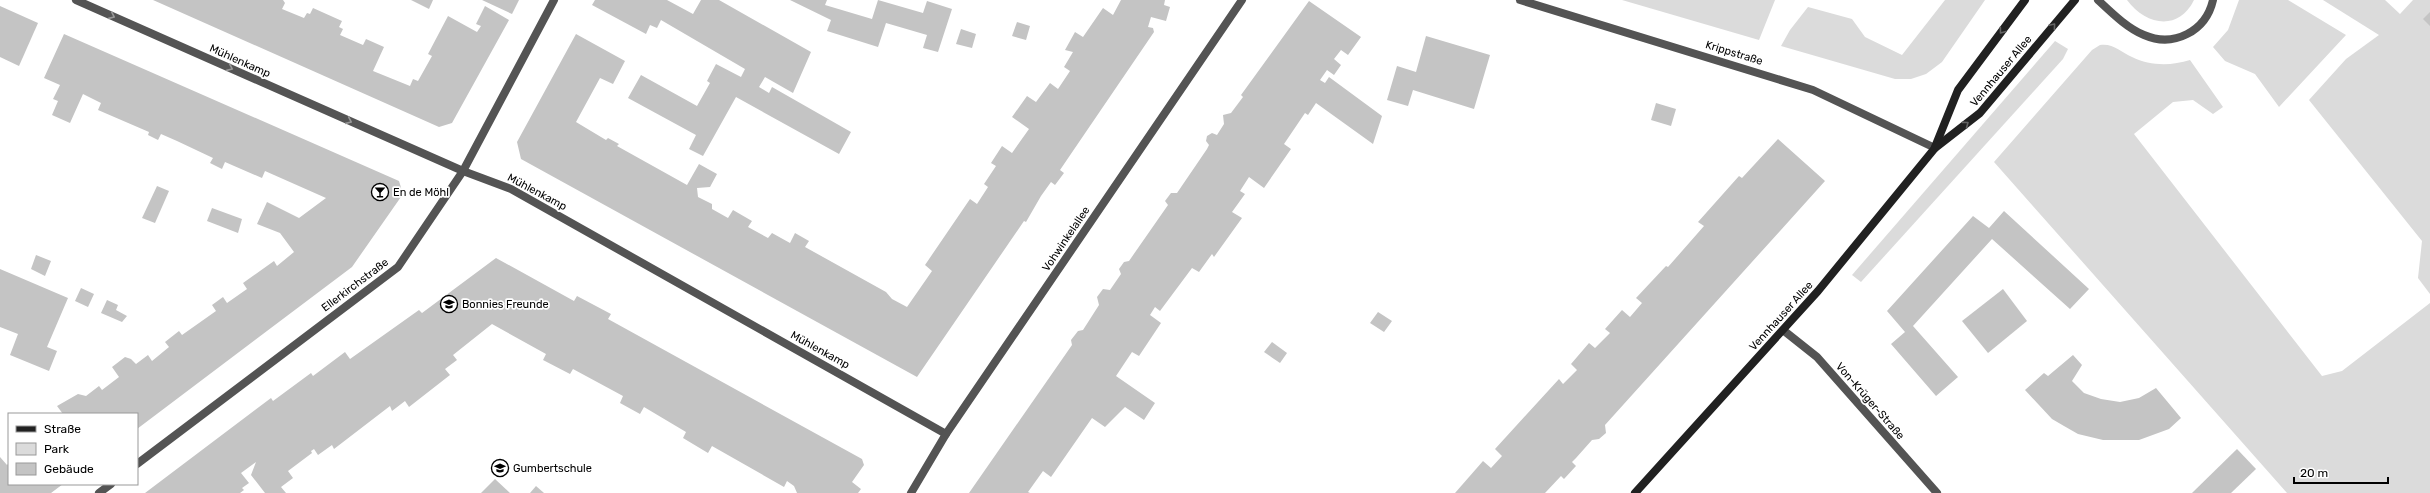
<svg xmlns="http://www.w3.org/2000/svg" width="2430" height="493" viewBox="0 0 2430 493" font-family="Rubik,sans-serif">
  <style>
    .green { fill: #dbdbdb }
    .building { fill: #c4c4c4 }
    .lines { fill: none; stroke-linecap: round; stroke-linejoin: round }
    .street { stroke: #545454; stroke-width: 8 }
    .secondary { stroke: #212121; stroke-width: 8 }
    .oneway { stroke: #989898 }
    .oneway2 { stroke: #646464 }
    .labels { text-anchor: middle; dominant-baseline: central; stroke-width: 3.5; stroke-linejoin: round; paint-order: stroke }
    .street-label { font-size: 11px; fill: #000; stroke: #fff }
    .poi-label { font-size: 11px; fill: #000; stroke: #fff; text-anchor: start }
  </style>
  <rect width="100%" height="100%" fill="#fff"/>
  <g class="green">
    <polygon points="1622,0 1775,0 1759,40"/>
    <polygon points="1945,0 1985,0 1942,62 1926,74 1911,79 1895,79 1781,46 1790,30 1808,7 1852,19 1865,37 1902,55"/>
    <path d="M2127 0H2194C2179 31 2146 26 2127 0Z"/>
    <polygon points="2239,0 2288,0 2346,35 2279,107 2255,74 2225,61 2213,47 2228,30"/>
    <polygon points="2323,0 2385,0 2400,14 2413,0 2430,0 2430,294 2418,278 2422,241 2309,100 2346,59 2379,35"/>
    <polygon points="2055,41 2068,49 2063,59 1861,282 1852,275"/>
    <path d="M2100 45C2113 43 2121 52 2132 57 2150 66 2171 66 2190 60L2223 107 2213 114 2193 100 2173 102 2134 134 2322 376 2342 371 2430 303V493H2287L1994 162 2092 50Z"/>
  </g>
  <g class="building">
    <polygon points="153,0 283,0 285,3 282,9 304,18 307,13 310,14 313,8 342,21 339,27 343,29 340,35 363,45 366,39 384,47 373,71 410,86 413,79 418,81 432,56 428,54 448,16 477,32 481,26 476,24 485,6 509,20 452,123 439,127"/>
    <polygon points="411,0 433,0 429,9"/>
    <polygon points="482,0 519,0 512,14"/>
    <polygon points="595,0 667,0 693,14 701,0 719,0 811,52 793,93 765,77 759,87 769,93 772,87 851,132 839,154 736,97 703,156 689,149 696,135 628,98 641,75 697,106 710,83 707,81 716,64 741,77 745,69 661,20 657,28 650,25 646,34 592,5"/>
    <polygon points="790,0 827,0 825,5 872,19 878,0 923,13 927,1 952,9 938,52 923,48 927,35 886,23 878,47 827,31 831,20"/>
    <polygon points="1121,0 1165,0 1164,5 1170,7 1166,21 1151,17 1148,27 1153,28 1154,32 1060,170 1064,173 1055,185 1051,182 1041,196 1026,222 1024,221 917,377 521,159 517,142 576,34 625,61 613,84 600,78 576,122 606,140 608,138 619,144 617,146 687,185 699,164 717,174 710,187 697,188 698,197 712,204 712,209 728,218 733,210 752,221 748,227 768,238 772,233 790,243 795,233 809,241 805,247 886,292 892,299 907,307 932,271 925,265 970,199 977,204 988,187 984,184 996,166 991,163 1002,146 1012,153 1029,129 1012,117 1027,96 1036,102 1050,83 1058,89 1070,71 1064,67 1073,52 1065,50 1075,32 1083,37 1103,8 1113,15"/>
    <polygon points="1309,1 1361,37 1348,55 1341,50 1334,59 1341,65 1334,75 1327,70 1320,80 1325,83 1329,77 1382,116 1373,144 1316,103 1308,115 1305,113 1284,144 1291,149 1264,188 1249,177 1240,191 1245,194 1232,212 1242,218 1214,257 1212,254 1199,272 1192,268 1160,311 1155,307 1150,315 1161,323 1139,356 1132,352 1116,376 1155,403 1144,420 1125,407 1105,427 1092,418 1051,477 1043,471 1028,492 1030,493 969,493 1072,345 1071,340 1078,331 1083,330 1099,305 1097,297 1103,289 1110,290 1121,274 1119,269 1124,262 1129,261 1168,205 1165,201 1171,193 1177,193 1207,149 1209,145 1206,141 1207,136 1212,133 1217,135 1224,124 1223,115 1231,113 1243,97 1241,95"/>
    <polygon points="0,6 38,23 19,66 0,57"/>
    <polygon points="2430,12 2430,26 2423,19"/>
    <polygon points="1017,22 1030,26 1026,40 1012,36"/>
    <polygon points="961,29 976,34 972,48 956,44"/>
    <polygon points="64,34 399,181 403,194 352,267 137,429 137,414 63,414 57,406 78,394 86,396 99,386 102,390 119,377 112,367 125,357 131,359 136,364 148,355 152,361 169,347 165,342 179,331 182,335 216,311 212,305 223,297 227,303 247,289 243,283 274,261 277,266 294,252 280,233 257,224 267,202 299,218 326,198 265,171 262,178 225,162 222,169 210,163 213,158 177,141 161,134 158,140 148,135 149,132 98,110 101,103 83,94 70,123 52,115 58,101 53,99 60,85 44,78"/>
    <polygon points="1426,36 1490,55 1474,109 1413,90 1408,106 1387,100 1397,66 1416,72"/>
    <polygon points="1656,103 1676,109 1671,126 1651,120"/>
    <polygon points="1778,139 1825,181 1605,425 1606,433 1599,439 1592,440 1576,458 1572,462 1576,466 1564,479 1561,476 1545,493 1455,493 1483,461 1491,468 1502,456 1495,449 1559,379 1563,384 1577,370 1571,364 1589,343 1595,348 1610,333 1605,329 1622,310 1630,317 1642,303 1636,298 1666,266 1668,267 1704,226 1698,222 1739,176 1742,178"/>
    <polygon points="157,186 169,191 155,223 142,218"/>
    <polygon points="212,208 242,219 238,233 207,221"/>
    <polygon points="2004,211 2089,289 2070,309 1992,239 1913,326 1958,377 1936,396 1891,344 1905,332 1887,311 1973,216 1989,228"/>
    <polygon points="36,255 51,261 45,276 31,269"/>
    <polygon points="496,258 574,301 577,296 611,314 608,319 862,459 864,465 852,482 861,489 858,493 797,493 794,486 787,481 784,487 712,446 708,453 683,438 686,432 644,407 640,414 620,403 623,396 573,369 570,374 543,360 546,354 492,324 453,355 457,360 445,369 450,375 409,407 405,401 392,411 390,406 334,449 332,445 318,455 314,449 311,451 312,453 288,471 293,478 281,487 286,493 265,493 251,475 256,462 241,473 249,483 242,488 244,490 240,493 145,493 271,398 273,401 311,373 313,376 345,352 350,359 419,310 422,313"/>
    <polygon points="0,269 68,298 47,347 57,351 49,371 10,355 18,334 0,327"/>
    <polygon points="81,288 94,294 88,307 75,301"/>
    <polygon points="2003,289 2027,321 1988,353 1962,321"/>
    <polygon points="107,300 118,305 116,310 127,316 122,322 101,313"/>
    <polygon points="1378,312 1392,321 1384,332 1370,323"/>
    <polygon points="1272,342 1287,353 1280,363 1264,352"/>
    <polygon points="2073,355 2082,365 2072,381 2084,393 2101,399 2120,402 2139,398 2156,388 2181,418 2169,429 2139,440 2103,440 2078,434 2064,426 2052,419 2025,390 2044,373 2048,376"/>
    <polygon points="2237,449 2256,469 2231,493 2192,493"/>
    <polygon points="0,457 7,465 9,463 9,484 63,484 51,493 0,493"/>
    <polygon points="495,479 510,493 481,493"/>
    <polygon points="536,486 544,493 530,493"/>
  </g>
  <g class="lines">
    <g class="street">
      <polyline points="76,0 463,171 511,189 946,434"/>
      <polyline points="1520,0 1813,90 1935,148"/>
      <path d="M2098 0C2112 13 2127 28 2144 35 2174 48 2206 31 2213 0"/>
      <polyline points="1783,330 1817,357 1937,493"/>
      <polyline points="137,464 398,267 463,171 554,0"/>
      <polyline points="99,493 111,484"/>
      <polyline points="911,493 946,434 1242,0"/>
    </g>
    <g class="secondary">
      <polyline points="1935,147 1958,90 2025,0"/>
      <polyline points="1635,493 1818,291 1935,148 1980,113 2075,0"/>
    </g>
  </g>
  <defs><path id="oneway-chevron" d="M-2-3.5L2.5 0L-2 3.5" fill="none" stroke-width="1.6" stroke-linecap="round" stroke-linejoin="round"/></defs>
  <g class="oneway">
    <use href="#oneway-chevron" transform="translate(112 16) rotate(24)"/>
    <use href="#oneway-chevron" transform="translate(230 68) rotate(24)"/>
    <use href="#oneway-chevron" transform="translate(349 121) rotate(24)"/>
  </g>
  <g class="oneway2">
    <use href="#oneway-chevron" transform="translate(2053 26) rotate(-50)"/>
    <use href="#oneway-chevron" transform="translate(2002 31) rotate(126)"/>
    <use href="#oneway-chevron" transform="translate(1966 124) rotate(-37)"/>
  </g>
  <defs>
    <g id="bar-ring" transform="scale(0.9)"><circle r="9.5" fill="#fff" stroke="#000" stroke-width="1.5"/><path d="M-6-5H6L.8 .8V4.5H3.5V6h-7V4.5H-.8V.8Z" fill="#000"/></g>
    <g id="school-ring" transform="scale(0.9)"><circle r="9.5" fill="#fff" stroke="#000" stroke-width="1.5"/><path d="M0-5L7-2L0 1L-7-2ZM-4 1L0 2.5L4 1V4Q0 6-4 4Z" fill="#000"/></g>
  </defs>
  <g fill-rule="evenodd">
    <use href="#bar-ring" x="380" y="192"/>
    <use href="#school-ring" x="449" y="304"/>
    <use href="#school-ring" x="500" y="468"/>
  </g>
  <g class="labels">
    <g class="street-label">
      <text transform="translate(1734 53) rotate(17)">Krippstraße</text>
      <text transform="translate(240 61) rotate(24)">Mühlenkamp</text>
      <text transform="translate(2001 71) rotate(-50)">Vennhauser Allee</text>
      <text transform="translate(537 192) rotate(28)">Mühlenkamp</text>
      <text transform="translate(1066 239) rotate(-56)">Vohwinkelallee</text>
      <text transform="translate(355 285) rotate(-37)">Ellerkirchstraße</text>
      <text transform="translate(1781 316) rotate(-48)">Vennhauser Allee</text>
      <text transform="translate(820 350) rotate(29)">Mühlenkamp</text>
      <text transform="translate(1870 401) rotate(49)">Von-Krüger-Straße</text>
    </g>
    <g class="poi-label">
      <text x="393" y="192">En de Möhl</text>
      <text x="462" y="304">Bonnies Freunde</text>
      <text x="513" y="468">Gumbertschule</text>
    </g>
  </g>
  <rect x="8" y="413" width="130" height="72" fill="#ffffff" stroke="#999999"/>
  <rect x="16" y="426" width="20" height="6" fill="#212121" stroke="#999999"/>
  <text x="44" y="433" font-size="12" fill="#000000">Straße</text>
  <rect x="16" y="443" width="20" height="12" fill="#dbdbdb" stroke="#999999"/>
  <text x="44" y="453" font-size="12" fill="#000000">Park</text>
  <rect x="16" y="463" width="20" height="12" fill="#c4c4c4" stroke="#999999"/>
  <text x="44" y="473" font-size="12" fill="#000000">Gebäude</text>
  <path d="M2294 477v6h94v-6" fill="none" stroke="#000000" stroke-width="2"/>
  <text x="2300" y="477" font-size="12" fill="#000000" stroke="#ffffff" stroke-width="3" paint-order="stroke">20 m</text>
</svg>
